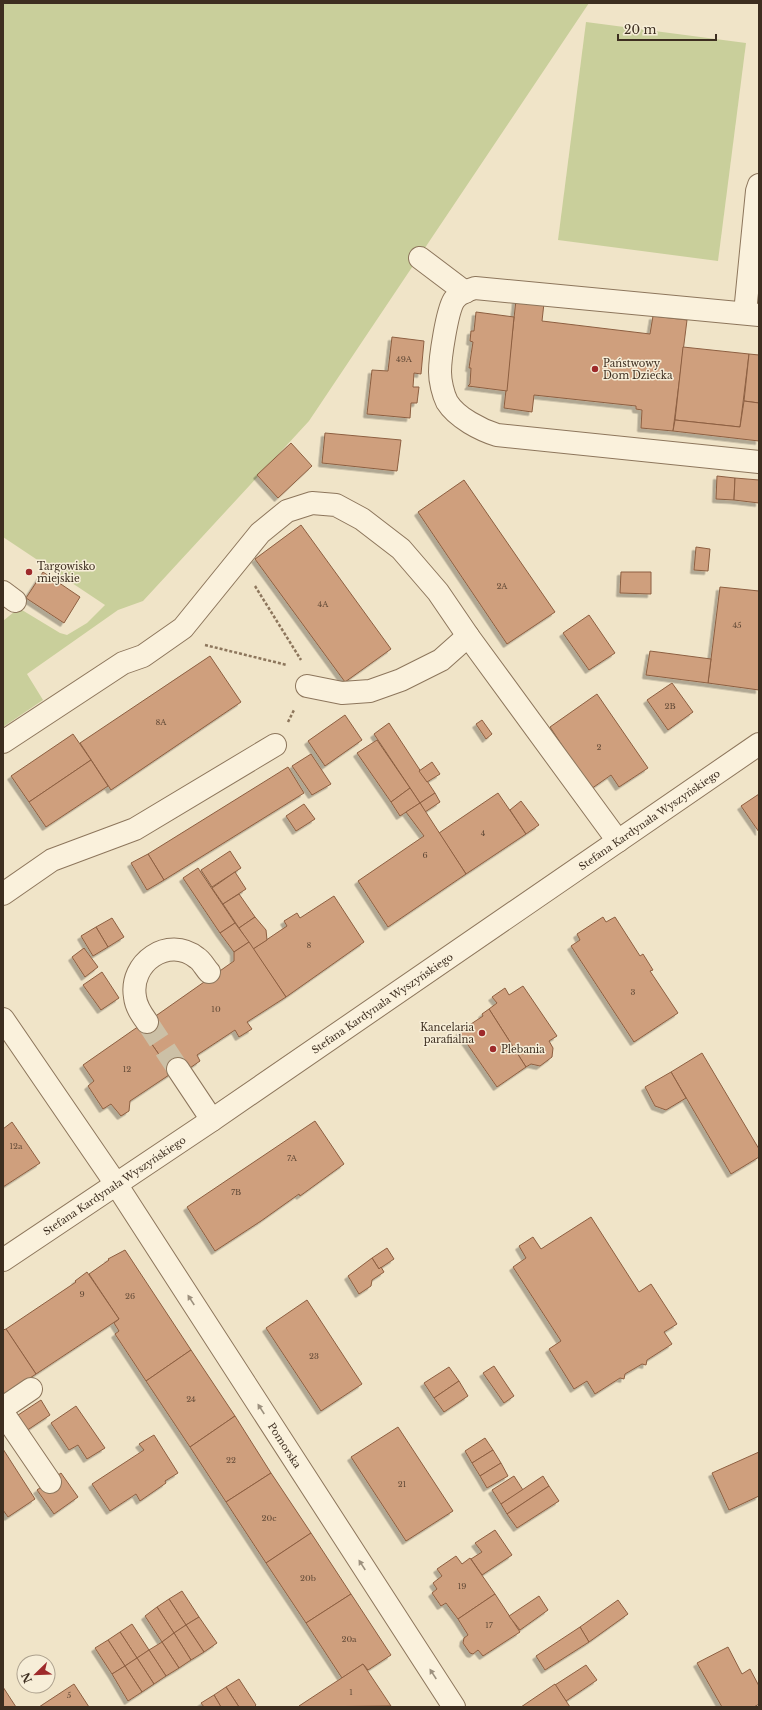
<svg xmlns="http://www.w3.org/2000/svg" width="762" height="1710" viewBox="0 0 762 1710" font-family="'Libre Baskerville',serif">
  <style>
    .green { fill: #c9cf9b }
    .building { fill: #cf9f7d; stroke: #8d5f41; filter: url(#shadow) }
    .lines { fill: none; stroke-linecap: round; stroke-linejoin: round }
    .minor-tunnel { stroke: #ccc0a6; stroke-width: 22; stroke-dasharray: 22 11; stroke-linecap: butt }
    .minor-casing { stroke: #8d765c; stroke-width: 24 }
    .path { stroke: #8d765c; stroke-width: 2.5; stroke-dasharray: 3 2; stroke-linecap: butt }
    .minor { stroke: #faf1dc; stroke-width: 22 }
    .oneway { fill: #9c907e }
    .poi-dot { fill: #9e2a2b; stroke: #f7eed8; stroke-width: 1.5 }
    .labels { text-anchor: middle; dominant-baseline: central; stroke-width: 3; stroke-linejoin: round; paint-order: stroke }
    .number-label { font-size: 8px; fill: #624a37 }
    .poi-label { font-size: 10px; fill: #3d2e20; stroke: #f7eed8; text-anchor: start }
    .street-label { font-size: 10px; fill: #3d2e20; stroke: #f7eed8 }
  </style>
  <defs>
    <filter id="shadow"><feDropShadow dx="-3.5" dy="3.5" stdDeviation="0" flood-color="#0004"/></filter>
  </defs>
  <rect width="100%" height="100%" fill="#f0e4c8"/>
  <g class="green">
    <polygon points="3,3 589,3 309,421 143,601 118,610 27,674 43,700 3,727 3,621 14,612 22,610 60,633 67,635 87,623 105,605 3,537"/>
    <polygon points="586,22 746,43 718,261 558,240"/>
  </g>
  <g class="building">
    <polygon points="516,300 544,303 542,321 650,334 653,316 687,320 673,431 641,428 642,410 636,409 636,406 534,395 532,412 504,408"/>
    <polygon points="476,312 514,317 507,391 468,386 470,384 471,368 469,368 473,342 470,341 471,331 474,331"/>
    <polygon points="392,337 424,341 421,374 414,373 413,387 419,387 417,403 411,403 410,418 367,414 372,370 388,371"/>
    <polygon points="683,347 749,354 740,427 675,420"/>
    <polygon points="749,354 759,355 759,403 744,401"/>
    <polygon points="744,401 759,403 759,441 673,431 675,420 740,427"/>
    <polygon points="325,433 401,440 397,471 322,463"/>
    <polygon points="291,443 312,466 278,498 257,475"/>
    <polygon points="717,476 735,478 734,500 716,499"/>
    <polygon points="735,478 759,480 759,503 734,500"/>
    <polygon points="464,480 555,612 507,644 418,512"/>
    <polygon points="301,525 391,649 345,682 255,559"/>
    <polygon points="696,547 710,549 708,571 694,570"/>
    <polygon points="43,572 80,597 64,623 26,598"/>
    <polygon points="621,572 651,572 651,594 620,593"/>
    <polygon points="720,587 759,591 759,690 708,683"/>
    <polygon points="589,615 615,653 589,670 563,633"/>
    <polygon points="650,651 711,659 708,683 646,675"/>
    <polygon points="210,656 241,702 111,790 80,743"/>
    <polygon points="672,683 693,712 668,730 647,700"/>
    <polygon points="597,694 648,768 619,787 611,775 591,789 550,727"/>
    <polygon points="345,715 362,740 325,766 308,741"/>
    <polygon points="482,720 492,734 486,739 476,724"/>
    <polygon points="389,723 435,793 420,803 374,734"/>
    <polygon points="73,734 91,760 29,802 11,776"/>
    <polygon points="377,740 410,788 391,802 357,753"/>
    <polygon points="311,754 331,784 312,795 292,766"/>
    <polygon points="91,760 108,786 46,827 29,802"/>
    <polygon points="432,762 440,774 427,782 419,771"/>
    <polygon points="288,767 304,793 164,880 148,854"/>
    <polygon points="410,788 420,803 400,816 391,802"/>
    <polygon points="435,793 440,802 425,812 420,803"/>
    <polygon points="498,793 526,834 466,874 439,833"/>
    <polygon points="759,794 759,832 741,806"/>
    <polygon points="521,801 539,825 526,834 510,810"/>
    <polygon points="420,803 466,874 388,927 358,881 424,836 406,812"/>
    <polygon points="304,804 315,819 296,831 286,816"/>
    <polygon points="230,851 241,868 212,887 201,870"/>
    <polygon points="148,854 164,880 147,890 131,863"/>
    <polygon points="198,868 235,923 220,933 183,878"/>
    <polygon points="235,872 246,889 223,904 212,888"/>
    <polygon points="239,894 255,917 239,928 223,904"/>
    <polygon points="334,896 364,942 286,997 253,949 287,926 284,921 297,913 300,918"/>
    <polygon points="255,917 266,930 267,940 253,949 239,928"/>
    <polygon points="603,917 606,922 615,917 640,956 643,954 653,970 650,971 678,1013 634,1042 571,946 580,940 577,934"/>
    <polygon points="112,918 124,937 108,947 96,927"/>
    <polygon points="235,923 249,942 234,952 220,933"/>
    <polygon points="96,927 108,947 93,956 81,936"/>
    <polygon points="249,942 286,997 247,1022 252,1029 239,1037 235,1030 197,1055 200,1061 187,1070 171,1072 140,1027 234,961 234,952"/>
    <polygon points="84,948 98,967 85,977 72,957"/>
    <polygon points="102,972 119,998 101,1010 83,985"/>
    <polygon points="523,986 557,1036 549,1041 553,1048 552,1057 540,1066 531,1064 526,1067 489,1009 497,1003 492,997 505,988 509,995"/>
    <polygon points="489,1009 526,1067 497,1087 459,1032 483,1016 482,1014"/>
    <polygon points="139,1026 172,1073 130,1101 129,1111 121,1116 111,1104 103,1109 88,1086 94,1081 83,1065"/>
    <polygon points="702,1053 759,1149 759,1157 731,1174 671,1072"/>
    <polygon points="671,1072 686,1098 666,1110 655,1106 645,1087"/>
    <polygon points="315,1121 344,1164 300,1196 299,1194 261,1221 215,1251 187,1207"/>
    <polygon points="12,1122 40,1163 3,1187 3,1129"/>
    <polygon points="591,1217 639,1292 651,1284 677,1324 664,1332 672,1344 647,1360 646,1365 642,1364 625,1374 624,1379 620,1378 595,1394 587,1381 574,1389 549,1349 561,1341 513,1267 526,1258 519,1246 533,1237 541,1249"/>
    <polygon points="387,1248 394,1259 379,1269 372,1258"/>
    <polygon points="125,1250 191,1350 146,1381 115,1334 119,1331 114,1323 119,1319 89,1274 109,1260 108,1259"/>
    <polygon points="372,1258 379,1269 381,1267 384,1272 372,1280 371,1286 359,1294 348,1276"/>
    <polygon points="87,1272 119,1319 36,1374 6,1329 76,1282 75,1281"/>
    <polygon points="307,1300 362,1384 321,1411 266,1328"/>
    <polygon points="6,1329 36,1374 3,1396 3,1330"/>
    <polygon points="191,1350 235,1416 190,1447 146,1381"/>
    <polygon points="494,1366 514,1396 504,1403 483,1373"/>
    <polygon points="449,1367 459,1381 434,1398 424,1383"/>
    <polygon points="459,1381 468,1396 444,1412 434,1398"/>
    <polygon points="41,1400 50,1415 26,1431 15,1417"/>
    <polygon points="76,1406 105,1448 87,1459 78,1445 69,1450 51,1423"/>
    <polygon points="235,1416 271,1473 226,1502 190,1447"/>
    <polygon points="398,1427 453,1511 406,1541 351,1457"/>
    <polygon points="154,1435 178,1473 165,1481 166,1483 140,1501 136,1494 110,1511 92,1484 144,1450 139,1444"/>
    <polygon points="485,1438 493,1450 472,1463 465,1451"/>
    <polygon points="3,1449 35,1499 8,1517 3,1510"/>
    <polygon points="493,1450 501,1463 480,1476 472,1463"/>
    <polygon points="759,1452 759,1496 729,1510 712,1473"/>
    <polygon points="501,1463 508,1476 487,1488 480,1476"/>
    <polygon points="61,1473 78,1497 54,1514 37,1490"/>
    <polygon points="271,1473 311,1533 266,1563 226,1502"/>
    <polygon points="514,1476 523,1490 501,1504 492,1490"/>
    <polygon points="543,1476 549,1486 507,1514 501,1504"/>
    <polygon points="549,1486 559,1501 517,1528 507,1514"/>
    <polygon points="495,1530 512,1555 482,1575 471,1559 482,1552 475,1543"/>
    <polygon points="311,1533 351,1594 306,1623 266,1563"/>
    <polygon points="456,1556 462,1564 470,1558 495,1594 458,1619 446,1603 441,1606 432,1593 437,1589 433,1583 442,1576 437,1569"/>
    <polygon points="182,1591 199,1617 186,1625 169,1599"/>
    <polygon points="351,1594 391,1655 368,1670 363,1664 342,1678 306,1623"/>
    <polygon points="495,1594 520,1632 483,1656 478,1650 473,1654 470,1653 463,1643 464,1638 468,1635 458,1619"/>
    <polygon points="539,1596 548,1610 520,1630 509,1616"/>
    <polygon points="169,1599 186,1625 174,1633 157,1607"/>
    <polygon points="618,1600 628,1614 589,1642 580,1627"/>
    <polygon points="157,1607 174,1633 162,1642 145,1616"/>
    <polygon points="199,1617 217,1643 204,1652 186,1625"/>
    <polygon points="132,1624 149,1650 137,1658 120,1632"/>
    <polygon points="186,1625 204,1652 191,1660 174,1633"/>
    <polygon points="580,1627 589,1642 545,1670 536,1656"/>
    <polygon points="120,1632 137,1658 125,1666 108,1640"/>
    <polygon points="174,1633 191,1660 179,1668 162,1642"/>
    <polygon points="108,1640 125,1666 112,1674 95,1648"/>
    <polygon points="162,1642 179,1668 166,1676 149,1650"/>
    <polygon points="728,1647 742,1674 750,1669 759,1686 759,1704 754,1707 722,1707 697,1663"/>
    <polygon points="149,1650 166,1676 154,1684 137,1658"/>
    <polygon points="137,1658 154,1684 142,1692 125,1666"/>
    <polygon points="363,1664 391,1706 300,1707 299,1706"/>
    <polygon points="586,1665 597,1680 566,1701 555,1685"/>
    <polygon points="125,1666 142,1692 128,1701 112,1674"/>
    <polygon points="239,1679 256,1705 254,1707 239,1707 226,1687"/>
    <polygon points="74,1684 89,1707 39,1707"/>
    <polygon points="555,1684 570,1707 521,1707"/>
    <polygon points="3,1687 16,1707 3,1707"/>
    <polygon points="226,1687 239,1707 221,1707 214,1695"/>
    <polygon points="214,1695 221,1707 204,1707 201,1703"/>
  </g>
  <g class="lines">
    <polyline class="minor-tunnel" points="147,1022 178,1069"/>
    <g class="minor-casing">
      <g id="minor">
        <polyline points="420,258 465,292"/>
        <polyline points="745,313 757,191 759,185"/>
        <path d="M759 315 475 288C468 290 459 293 454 300 447 311 440 358 440 372 440 381 443 394 447 402 457 418 481 430 497 435L759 462"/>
        <polyline points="3,592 15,601"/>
        <polyline points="307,686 342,693 370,691 401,680 441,660 468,636"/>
        <polyline points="3,742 123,663 143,656 183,628 260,533 287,511 312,503 336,505 362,519 401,549 438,592 468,636 618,841"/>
        <polyline points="3,894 52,860 135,829 275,745"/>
        <path id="s1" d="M3 1019 116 1184 454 1707"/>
        <path d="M147 1022C142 1015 136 1007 135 997 129 963 168 935 197 958 202 961 205 968 209 972"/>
        <polyline points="178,1069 212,1120"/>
        <path id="s2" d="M3 1260 212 1120 759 744"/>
        <polyline points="3,1408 31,1389"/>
        <polyline points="3,1413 50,1482"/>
      </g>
    </g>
    <g class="path">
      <polyline points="255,586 301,660"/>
      <polyline points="205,645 287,665"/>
      <polyline points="288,722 294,710"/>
    </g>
    <use href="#minor" class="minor"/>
  </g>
  <defs><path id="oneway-solid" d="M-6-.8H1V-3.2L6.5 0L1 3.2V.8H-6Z"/></defs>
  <g class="oneway">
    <use href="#oneway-solid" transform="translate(191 1300) rotate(-123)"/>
    <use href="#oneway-solid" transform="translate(261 1409) rotate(-123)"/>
    <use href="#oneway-solid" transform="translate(362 1565) rotate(-123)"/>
    <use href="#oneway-solid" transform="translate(433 1674) rotate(-123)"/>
  </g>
  <g class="poi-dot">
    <circle cx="595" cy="369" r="4"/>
    <circle cx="29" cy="572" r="4"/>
    <circle cx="482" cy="1033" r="4"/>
    <circle cx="493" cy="1049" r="4"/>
  </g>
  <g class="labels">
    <g class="number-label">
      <text x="404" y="359">49A</text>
      <text x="502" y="586">2A</text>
      <text x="323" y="604">4A</text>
      <text x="737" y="625">45</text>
      <text x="670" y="706">2B</text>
      <text x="161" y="722">8A</text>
      <text x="599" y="747">2</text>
      <text x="483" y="833">4</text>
      <text x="425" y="855">6</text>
      <text x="309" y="945">8</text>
      <text x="633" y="992">3</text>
      <text x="216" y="1009">10</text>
      <text x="127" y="1069">12</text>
      <text x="16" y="1146">12a</text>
      <text x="292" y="1158">7A</text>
      <text x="236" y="1192">7B</text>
      <text x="82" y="1294">9</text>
      <text x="130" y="1296">26</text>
      <text x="314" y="1356">23</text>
      <text x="191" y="1399">24</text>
      <text x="231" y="1460">22</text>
      <text x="402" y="1484">21</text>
      <text x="269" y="1518">20c</text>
      <text x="308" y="1578">20b</text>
      <text x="462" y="1586">19</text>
      <text x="489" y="1625">17</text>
      <text x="349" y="1639">20a</text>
      <text x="351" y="1692">1</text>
      <text x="69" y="1695">5</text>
    </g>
    <g class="poi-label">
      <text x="603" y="363">Państwowy<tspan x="603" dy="12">Dom Dziecka</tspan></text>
      <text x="37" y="566">Targowisko<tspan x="37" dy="12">miejskie</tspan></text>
      <text x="474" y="1027" text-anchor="end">Kancelaria<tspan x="474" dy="12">parafialna</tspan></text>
      <text x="501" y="1049">Plebania</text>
    </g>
    <g class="street-label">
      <text stroke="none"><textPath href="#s2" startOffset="782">Stefana Kardynała Wyszyńskiego</textPath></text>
      <text stroke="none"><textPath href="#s2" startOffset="458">Stefana Kardynała Wyszyńskiego</textPath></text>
      <text stroke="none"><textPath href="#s2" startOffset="134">Stefana Kardynała Wyszyńskiego</textPath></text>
      <text stroke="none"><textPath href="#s1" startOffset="511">Pomorska</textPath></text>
    </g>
  </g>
  <rect width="762" height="1710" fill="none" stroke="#3d2e20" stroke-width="8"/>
  <g transform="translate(36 1674) rotate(247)"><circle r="19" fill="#f7eed8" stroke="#ada18e"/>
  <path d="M0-3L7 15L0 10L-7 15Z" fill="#9e2a2b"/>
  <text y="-6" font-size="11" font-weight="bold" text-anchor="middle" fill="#3d2e20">N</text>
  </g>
  <path d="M618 34v6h98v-6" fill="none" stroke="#3d2e20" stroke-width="2"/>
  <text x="624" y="34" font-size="12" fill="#3d2e20" stroke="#f7eed8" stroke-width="3" paint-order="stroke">20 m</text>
</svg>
